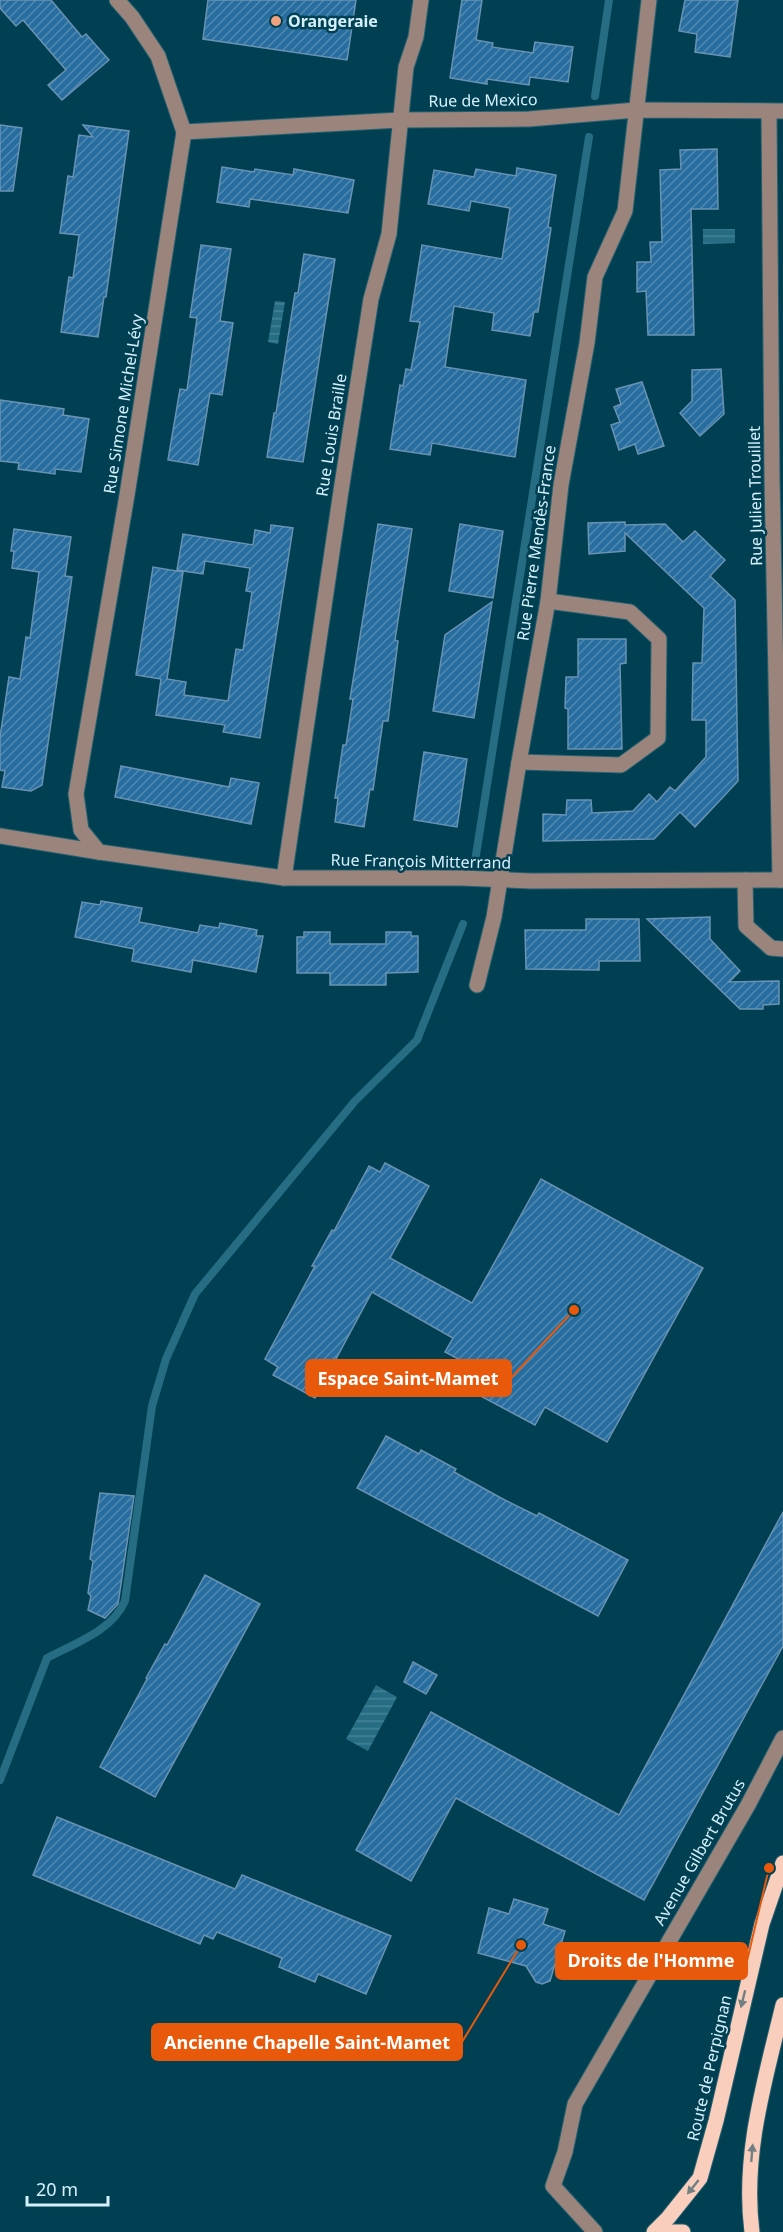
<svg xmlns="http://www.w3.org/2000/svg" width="783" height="2232" viewBox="0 0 783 2232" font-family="'Noto Sans',sans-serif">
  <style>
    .water { fill: url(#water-rules) }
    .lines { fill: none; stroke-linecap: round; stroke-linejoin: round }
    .stream { stroke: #266d84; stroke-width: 8 }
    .building { fill: url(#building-hatch); stroke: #6a92b3; stroke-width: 1.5 }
    .minor-casing { stroke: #266070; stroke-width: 17 }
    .major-casing { stroke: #266070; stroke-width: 17 }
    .minor { stroke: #9a847b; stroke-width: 15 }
    .major { stroke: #facebc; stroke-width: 15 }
    .oneway { fill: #708082 }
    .poi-dot { fill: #f2a17e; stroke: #004052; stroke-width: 2 }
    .labels { text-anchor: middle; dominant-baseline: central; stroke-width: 5; stroke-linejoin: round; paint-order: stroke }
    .poi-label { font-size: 16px; font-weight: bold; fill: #d4f0fb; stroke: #004052; text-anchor: start }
    .street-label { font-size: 16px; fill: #d4f0fb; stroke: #004052 }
    .leader { fill: none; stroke: #e8590c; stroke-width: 2 }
    .callout-dot { fill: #e8590c; stroke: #004052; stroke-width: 2 }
    .callout { fill: #e8590c; stroke: #e8590c; stroke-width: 2 }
    .callout-label { font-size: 18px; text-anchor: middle; font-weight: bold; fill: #fff }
  </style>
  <defs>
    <pattern id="water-rules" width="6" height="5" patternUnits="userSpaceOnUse" patternTransform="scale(1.5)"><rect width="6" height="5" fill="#266d84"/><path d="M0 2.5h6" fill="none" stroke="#458296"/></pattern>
    <pattern id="building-hatch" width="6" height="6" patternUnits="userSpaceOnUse" patternTransform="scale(1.5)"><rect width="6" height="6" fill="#286d9f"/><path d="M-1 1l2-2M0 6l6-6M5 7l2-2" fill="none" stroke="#5089b2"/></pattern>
  </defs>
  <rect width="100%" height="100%" fill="#004052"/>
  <g class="water">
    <polygon points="735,229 735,243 703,244 703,229"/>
    <polygon points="275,301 285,302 278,344 268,342"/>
    <polygon points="376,1685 397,1697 368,1751 346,1739"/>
  </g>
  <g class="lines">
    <g class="stream">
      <polyline points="595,96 609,0"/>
      <polyline points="476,855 589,137"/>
      <path d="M0 1780 47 1658C75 1643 112 1631 125 1601L152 1406 166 1359 195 1294 355 1101 417 1040 463 924"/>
    </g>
  </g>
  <g class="building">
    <polygon points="0,0 51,0 82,37 86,34 109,60 62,100 48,85 66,70 23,20 16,26 0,8"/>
    <polygon points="208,0 356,0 347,60 203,39"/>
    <polygon points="462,0 482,0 476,40 493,43 492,47 533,53 535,42 573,47 568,82 530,77 529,85 487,79 487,84 450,78"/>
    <polygon points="685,0 738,0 730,57 695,52 697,34 679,31"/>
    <polygon points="0,125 22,128 13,191 0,191"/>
    <polygon points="83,125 129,131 106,297 104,297 98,337 61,332 69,277 73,278 79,235 60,233 68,176 73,177 79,135 93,137"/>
    <polygon points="717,149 718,209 691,209 694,335 648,335 646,291 637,292 637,262 651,262 650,242 662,242 660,170 681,169 680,150"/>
    <polygon points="222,167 254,172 255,169 293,175 294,169 354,180 348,213 250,199 249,207 217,202"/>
    <polygon points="517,168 556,175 548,227 551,228 540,299 538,312 534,312 530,336 492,330 494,313 454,306 445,367 526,380 515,457 432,443 430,455 390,449 400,385 403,386 406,369 411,370 420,322 410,321 422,245 502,259 510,208 471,201 469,211 428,204 434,170 474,177 476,169 516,176"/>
    <polygon points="201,245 231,249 220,321 233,323 222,395 210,393 198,465 168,460 180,389 187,390 197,318 190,317"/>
    <polygon points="304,254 335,259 303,462 267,457 274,413 276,413 295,293 298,293"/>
    <polygon points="721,369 724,414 700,436 680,413 692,401 692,370"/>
    <polygon points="642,382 664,446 638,454 635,444 619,450 611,425 620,422 614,407 621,404 616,389"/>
    <polygon points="0,400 64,409 63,415 89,419 81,472 55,469 55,474 18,469 19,463 0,461"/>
    <polygon points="625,522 625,525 665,524 683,542 695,531 725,560 710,576 735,600 738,781 695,827 680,812 654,839 543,841 543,814 566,815 567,800 591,800 592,813 633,811 649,794 657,802 670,787 675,791 706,757 706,720 692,720 693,663 702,663 704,608 625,533 625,551 589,554 588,523"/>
    <polygon points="378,524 412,529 395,640 398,641 388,721 383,721 373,790 370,789 364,827 335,822 338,798 335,798 343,745 346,745 353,699 350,699"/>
    <polygon points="460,524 503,531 493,598 449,591"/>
    <polygon points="271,525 293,528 260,738 223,732 225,725 156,715 161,679 136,675 153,567 183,572 167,679 186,682 184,695 228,701 236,649 243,650 252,592 246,591 250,568 205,561 203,574 177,570 183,534 253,545 255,530 270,533"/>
    <polygon points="14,529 71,537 65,576 72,577 42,785 31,791 2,787 5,771 0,770 0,737 9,677 20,679 26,637 30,638 39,572 12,568 14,551 11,551"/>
    <polygon points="492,602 474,718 433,711 445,635"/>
    <polygon points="578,639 626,639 626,663 620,664 622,749 568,749 568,709 565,708 566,677 578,677"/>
    <polygon points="424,752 467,759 457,827 414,820"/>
    <polygon points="121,766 229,787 231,778 259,783 251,824 115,797"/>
    <polygon points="101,901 142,908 139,922 198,933 200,925 219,928 220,923 257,930 256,936 263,936 256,972 193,960 191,972 132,961 134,949 75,937 82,902 100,905"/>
    <polygon points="710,917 710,939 740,971 729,982 779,981 779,1004 763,1005 763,1009 740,1009 647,919"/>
    <polygon points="586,919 639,919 640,961 599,961 599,970 526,969 525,930 586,930"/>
    <polygon points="304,932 330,932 330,944 386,944 386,932 411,932 411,936 418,936 418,972 386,973 386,985 330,985 330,973 297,973 297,937 304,937"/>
    <polygon points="385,1163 429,1186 390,1258 472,1303 541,1179 703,1268 607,1442 545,1407 535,1425 458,1384 468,1364 445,1352 453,1338 372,1292 315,1398 273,1375 278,1367 265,1359 315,1266 312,1266 332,1230 334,1231 369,1166 380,1172"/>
    <polygon points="386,1436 419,1454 421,1450 456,1469 454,1472 501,1498 537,1516 539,1513 628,1560 598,1616 357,1488"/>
    <polygon points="100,1493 134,1496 118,1604 105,1618 88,1610 91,1596 88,1593 93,1561 90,1559"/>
    <polygon points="783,1512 783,1646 644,1900 456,1798 411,1881 356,1850 431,1712 619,1815"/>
    <polygon points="205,1575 260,1604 155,1797 100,1767 147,1679 146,1678 165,1644 167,1645"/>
    <polygon points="413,1662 437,1675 426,1694 404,1682"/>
    <polygon points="57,1817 235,1889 242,1875 391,1936 366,1994 318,1974 315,1982 279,1967 282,1958 217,1932 213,1939 204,1935 200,1944 33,1875"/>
    <polygon points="514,1899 548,1909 543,1924 565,1931 550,1981 542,1984 536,1982 526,1966 478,1953 489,1908 509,1914"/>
  </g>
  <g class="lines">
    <g class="minor-casing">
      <g id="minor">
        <polyline points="117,0 132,17 158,56 184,132 127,495 76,794 81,830 99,852 284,878 461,878 531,881 783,880"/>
        <polyline points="769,112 772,478 780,880"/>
        <polyline points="184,132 400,120 529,119 636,110 783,111"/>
        <polyline points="519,762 621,765 658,738 659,639 630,612 548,601"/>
        <polyline points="0,836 99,852"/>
        <polyline points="284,878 341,491 371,299 389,234 406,67 416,37 421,0"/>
        <polyline points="745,880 746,926 771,948 783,949"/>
        <polyline points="477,985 494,917 519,762 548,601 561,485 587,343 595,277 625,211 649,0"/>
        <polyline points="595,2232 553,2186 565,2152 575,2104 748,1805 783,1738"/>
      </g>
    </g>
    <g class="major-casing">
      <g id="major">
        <polyline points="654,2232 668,2218 700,2178 716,2121 762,1924 783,1863"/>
        <polyline points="671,2232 683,2232"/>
        <path d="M752 2232C742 2155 765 2080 783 2005"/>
      </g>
    </g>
    <use href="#minor" class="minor"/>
    <use href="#major" class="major"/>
  </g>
  <defs><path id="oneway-solid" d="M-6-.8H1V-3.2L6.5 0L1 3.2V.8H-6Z" transform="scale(1.5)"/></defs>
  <g class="oneway">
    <use href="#oneway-solid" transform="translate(743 1999) rotate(104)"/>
    <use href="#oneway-solid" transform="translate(752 2153) rotate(-85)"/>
    <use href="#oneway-solid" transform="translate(693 2187) rotate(129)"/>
  </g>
  <circle class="poi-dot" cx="276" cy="21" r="6"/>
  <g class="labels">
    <g class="poi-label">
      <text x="288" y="21">Orangeraie</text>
    </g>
    <g class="street-label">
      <text transform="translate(483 100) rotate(-1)">Rue de Mexico</text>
      <text transform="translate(123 404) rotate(-81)">Rue Simone Michel-Lévy</text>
      <text transform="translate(331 435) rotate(-81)">Rue Louis Braille</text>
      <text transform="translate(755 496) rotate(-91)">Rue Julien Trouillet</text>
      <text transform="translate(536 543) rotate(-82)">Rue Pierre Mendès-France</text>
      <text transform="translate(421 861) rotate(1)">Rue François Mitterrand</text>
      <text transform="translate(699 1852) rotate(-60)">Avenue Gilbert Brutus</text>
      <text transform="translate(709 2068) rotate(-77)">Route de Perpignan</text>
    </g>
  </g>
  <path class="leader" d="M574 1310L511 1378M769 1868L747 1961M521 1945L462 2042"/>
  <g class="callout-dot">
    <circle cx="574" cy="1310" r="6"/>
    <circle cx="769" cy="1868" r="6"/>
    <circle cx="521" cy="1945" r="6"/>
  </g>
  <g class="callout">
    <rect x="306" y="1360" width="205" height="36" rx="6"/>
    <rect x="556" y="1943" width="191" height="36" rx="6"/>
    <rect x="152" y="2024" width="310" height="36" rx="6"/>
  </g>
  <g class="callout-label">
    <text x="408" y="1385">Espace Saint-Mamet</text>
    <text x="651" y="1967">Droits de l'Homme</text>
    <text x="307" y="2049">Ancienne Chapelle Saint-Mamet</text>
  </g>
  <path d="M27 2196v9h81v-9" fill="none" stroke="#d4f0fb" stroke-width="3"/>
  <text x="36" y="2196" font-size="18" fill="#d4f0fb" stroke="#004052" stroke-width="4.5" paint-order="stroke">20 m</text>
</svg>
